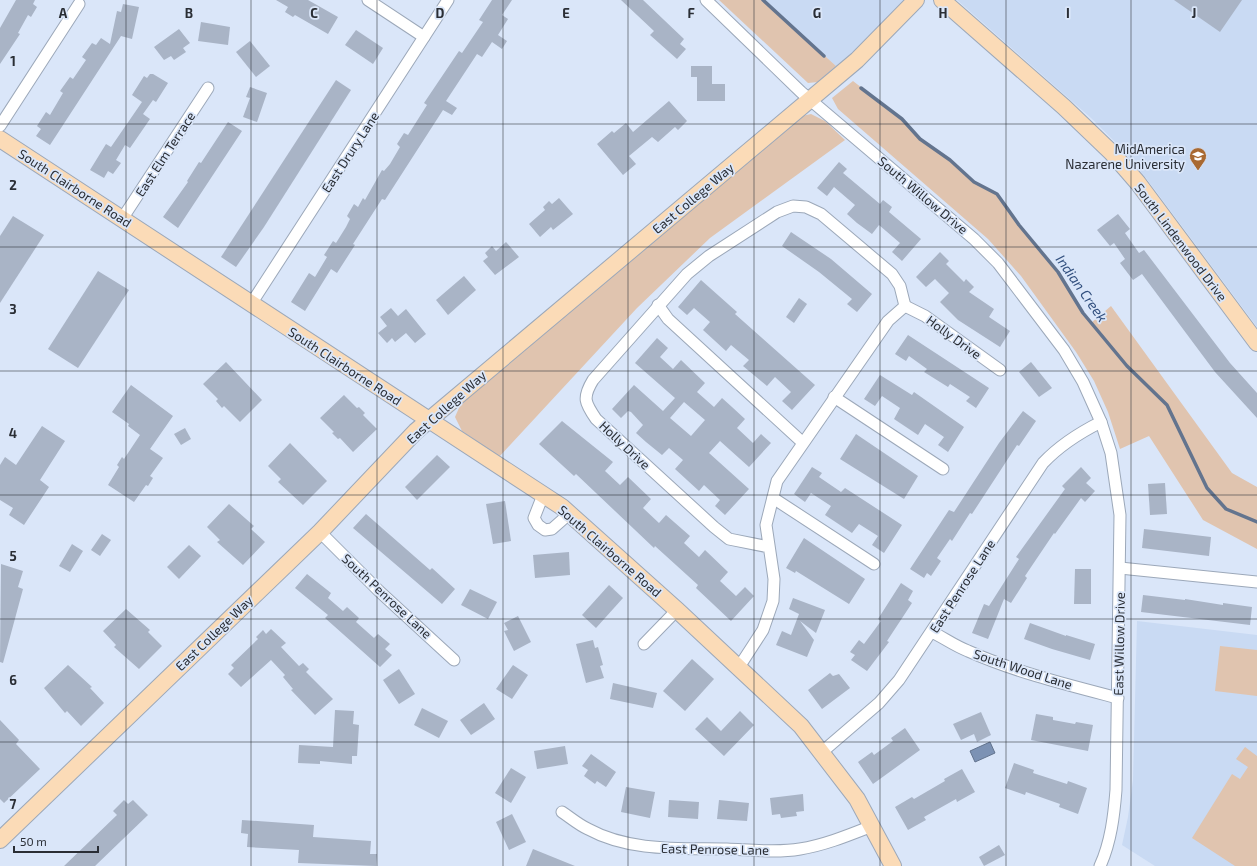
<svg xmlns="http://www.w3.org/2000/svg" width="1257" height="866" viewBox="0 0 1257 866" font-family="'Exo 2',sans-serif">
  <style>
    .built { fill: #c9daf3 }
    .green { fill: #e0c4af }
    .water { fill: #7c92b4; stroke: #63748e }
    .lines { fill: none; stroke-linecap: round; stroke-linejoin: round }
    .stream { stroke: #63748e; stroke-width: 3.5 }
    .building { fill: #a9b4c6; fill-rule: evenodd }
    .street-casing { stroke: #9ca8b9; stroke-width: 13 }
    .secondary-casing { stroke: #9ca8b9; stroke-width: 18 }
    .street { stroke: #fff; stroke-width: 11 }
    .secondary { stroke: #fbdbb7; stroke-width: 16 }
    .grid { fill: none; stroke: #2a2e35; stroke-width: 1; stroke-opacity: 0.55 }
    .labels { text-anchor: middle; dominant-baseline: central; stroke-width: 3.5; stroke-linejoin: round; paint-order: stroke }
    .poi-label { font-size: 13px; fill: #2a2e35; stroke: #dae6f9; text-anchor: end }
    .street-label { font-size: 13px; fill: #2a2e35; stroke: #dae6f9 }
    .water-label { font-size: 14px; font-style: italic; fill: #314f7e; stroke: #dae6f9 }
    .grid-label { font-size: 13px; text-anchor: middle; font-weight: bold; fill: #2a2e35; stroke: #dae6f9; stroke-width: 3.5; stroke-linejoin: round; paint-order: stroke }
  </style>
  <rect width="100%" height="100%" fill="#dae6f9"/>
  <g class="built">
    <polygon points="763,0 906,0 870,37 836,66"/>
    <polygon points="957,0 1257,0 1257,327 1146,178 1120,147 1091,118"/>
    <polygon points="1137,621 1257,635 1257,866 1155,866 1122,845 1128,817 1133,780"/>
  </g>
  <g class="green">
    <polygon points="719,0 763,0 836,66 818,82 808,83"/>
    <polygon points="853,81 902,119 920,139 950,160 974,182 997,194 1019,225 1058,272 1083,313 1091,323 1111,306 1232,473 1257,487 1257,549 1203,520 1149,436 1120,449 1108,412 1094,381 1076,352 1021,276 988,239 838,109 832,98"/>
    <polygon points="811,114 825,121 845,140 710,238 637,308 499,457 462,431 455,417 462,401 802,116"/>
    <polygon points="1220,646 1257,650 1257,696 1215,691"/>
    <polygon points="1245,747 1257,756 1257,866 1235,866 1192,838 1232,774 1240,779 1248,767 1236,759"/>
  </g>
  <polygon class="water" points="990,742 995,753 975,762 970,751"/>
  <g class="lines">
    <g class="stream">
      <polyline points="763,0 824,56"/>
      <polyline points="861,88 902,119 920,139 950,160 974,182 997,194 1019,225 1058,272 1083,313 1127,366 1167,405 1207,488 1226,509 1257,522"/>
    </g>
  </g>
  <g class="building">
    <polygon points="16,0 35,0 33,4 37,7 31,17 28,15 18,33 20,34 0,64 0,28"/>
    <polygon points="276,0 308,0 338,17 328,34 295,15 293,17 285,12 288,7"/>
    <polygon points="492,0 512,0 502,15 508,19 498,35 507,41 502,49 492,42 482,57 477,54 446,101 457,108 452,115 443,110 385,200 382,199 353,244 355,245 337,273 331,269 305,311 291,302 309,273 315,277 327,257 324,255 333,241 336,243 346,227 350,219 347,216 354,204 358,207 363,198 365,200 382,170 384,171 390,164 400,147 397,144 404,133 408,135 427,105 424,103 459,51 462,53 483,22 479,20"/>
    <polygon points="621,0 643,0 684,39 680,44 686,49 677,59 650,35 654,31"/>
    <polygon points="1174,0 1242,0 1220,32"/>
    <polygon points="123,4 139,7 132,39 121,36 50,145 36,136 41,129 37,126 46,112 50,115 63,93 60,91 70,77 73,79 86,60 82,57 92,43 96,45 101,38 110,44 117,11 121,12"/>
    <polygon points="201,22 230,27 228,45 198,41"/>
    <polygon points="179,29 190,43 183,48 186,52 174,60 171,56 164,60 154,47"/>
    <polygon points="356,30 383,48 373,64 345,45"/>
    <polygon points="250,41 270,66 256,77 236,52"/>
    <polygon points="691,66 712,66 712,84 725,84 725,101 697,101 697,77 691,77"/>
    <polygon points="150,74 153,74 168,83 156,102 153,100 143,114 150,119 130,148 125,145 116,160 121,163 113,174 108,171 104,178 90,170 106,144 111,147 142,102 132,95 144,76 147,78"/>
    <polygon points="336,80 351,90 264,227 236,267 221,257"/>
    <polygon points="250,87 267,93 257,122 243,117 250,98 246,97"/>
    <polygon points="669,101 687,121 678,130 675,127 658,142 652,137 629,156 636,164 623,175 597,144 612,131 614,133 626,123 633,132"/>
    <polygon points="228,122 242,131 178,228 163,217 188,182 187,181 199,162 201,163"/>
    <polygon points="839,162 847,169 843,173 880,204 883,200 892,207 889,212 921,239 902,261 892,252 900,243 879,225 872,234 857,223 847,214 855,205 834,187 827,196 817,188"/>
    <polygon points="559,198 573,214 553,230 551,227 540,237 529,224 545,210 543,207 549,201 552,204"/>
    <polygon points="1118,214 1130,229 1125,233 1139,253 1144,250 1230,363 1257,393 1257,418 1215,372 1142,274 1133,280 1120,263 1125,259 1114,243 1110,246 1097,230"/>
    <polygon points="13,216 44,235 0,303 0,236"/>
    <polygon points="791,232 831,259 872,294 857,312 847,304 852,299 819,272 782,246"/>
    <polygon points="506,242 519,257 495,275 483,261 488,257 485,253 492,246 496,251"/>
    <polygon points="940,252 949,261 946,264 964,282 966,279 974,287 969,292 994,309 989,317 1010,331 1000,347 958,320 940,302 949,293 935,279 926,287 916,277"/>
    <polygon points="98,271 129,290 78,368 48,349"/>
    <polygon points="464,276 476,290 448,315 436,300"/>
    <polygon points="701,280 737,312 735,314 815,385 792,410 782,401 791,392 775,377 767,386 743,366 749,360 731,345 726,351 703,330 710,322 694,308 687,315 678,307"/>
    <polygon points="799,298 807,304 794,323 786,317"/>
    <polygon points="391,308 398,316 406,309 426,334 415,343 406,333 395,342 392,338 387,343 378,333 387,326 380,317"/>
    <polygon points="908,335 989,388 976,408 966,401 970,397 950,384 948,387 924,372 927,369 909,356 906,361 895,354"/>
    <path d="M657 338 668 348 660 357 673 369 681 360 705 383 697 392 714 407 722 398 732 407 745 419 737 428 753 443 761 434 771 443 749 467 720 441 709 453 749 489 725 515 715 506 720 500 704 485 699 491 675 469 683 460 669 448 662 455 646 442 636 433 643 425 631 412 628 411 621 418 612 409 634 385 663 411 675 398 635 363ZM684 402 705 420 691 436 670 418Z"/>
    <polygon points="226,362 262,400 240,422 224,406 222,408 216,401 218,399 203,384"/>
    <polygon points="1031,362 1052,388 1039,397 1019,372"/>
    <polygon points="880,375 912,395 914,392 964,427 948,452 938,445 944,437 925,424 918,435 894,419 900,408 882,396 875,406 864,399"/>
    <polygon points="131,385 173,416 150,449 163,458 150,476 153,478 148,486 146,485 134,502 108,485 119,467 117,465 122,457 124,459 140,435 128,426 129,424 112,412"/>
    <polygon points="344,395 357,408 359,407 365,413 363,415 377,429 353,452 340,438 338,439 332,433 334,432 320,418"/>
    <polygon points="1023,411 1036,421 1019,446 1017,445 972,514 970,513 952,541 950,539 937,558 941,561 931,576 927,573 924,578 910,569 949,510 954,512 999,443"/>
    <polygon points="562,421 613,462 605,471 620,485 628,477 651,499 643,508 659,523 666,515 690,536 684,543 699,557 705,550 728,572 720,581 736,596 745,587 754,596 731,621 696,588 698,585 655,546 654,548 576,474 574,476 539,444"/>
    <polygon points="42,426 65,441 40,480 49,487 24,525 9,515 13,508 0,500 0,465 5,457 16,465"/>
    <polygon points="185,428 191,439 181,445 174,434"/>
    <polygon points="856,434 918,476 904,499 840,459"/>
    <polygon points="290,443 327,481 303,505 278,482 281,479 268,466"/>
    <polygon points="437,455 450,467 417,500 405,487"/>
    <polygon points="812,467 822,473 819,477 841,492 845,488 902,525 884,553 872,545 878,536 859,524 852,533 825,515 831,506 811,493 805,502 794,494"/>
    <polygon points="1081,467 1091,478 1086,483 1095,491 1085,502 1081,498 1055,534 1054,533 1025,576 1027,578 1011,603 1004,599 988,639 972,633 984,604 989,606 1019,559 1016,557 1065,489 1062,486"/>
    <polygon points="1165,483 1167,514 1150,515 1148,484"/>
    <polygon points="505,501 511,541 493,544 486,504"/>
    <polygon points="229,504 254,526 251,529 265,542 243,565 217,542 220,540 207,527"/>
    <polygon points="366,514 430,570 432,568 455,589 442,604 353,528"/>
    <polygon points="1144,529 1211,537 1209,556 1142,548"/>
    <polygon points="102,534 111,540 100,556 91,550"/>
    <polygon points="804,538 865,579 849,604 796,571 795,573 786,568"/>
    <polygon points="72,544 83,551 70,572 59,566"/>
    <polygon points="189,545 201,556 179,579 167,567"/>
    <polygon points="569,552 570,575 535,578 533,555"/>
    <polygon points="1,564 23,571 18,587 23,589 3,663 0,662"/>
    <polygon points="1075,569 1091,569 1091,604 1074,604"/>
    <polygon points="307,574 331,593 328,598 343,611 347,607 359,618 356,622 374,638 378,634 390,644 385,649 392,655 380,667 325,618 328,615 295,588"/>
    <polygon points="901,583 913,591 908,600 912,603 887,641 889,642 867,671 851,660 855,655 850,652 859,640 864,644 881,621 878,619"/>
    <polygon points="609,585 623,598 596,628 582,615"/>
    <polygon points="470,589 497,602 488,619 461,605"/>
    <polygon points="1143,595 1185,600 1185,599 1223,605 1223,603 1252,607 1250,625 1141,612"/>
    <polygon points="793,598 825,610 816,633 800,621 814,640 807,657 776,645 782,631 791,635 799,614 789,609"/>
    <polygon points="126,609 150,630 148,632 162,646 139,669 114,647 116,645 103,631"/>
    <polygon points="518,616 531,642 514,651 504,631 508,630 504,623"/>
    <polygon points="1030,623 1066,636 1066,635 1095,644 1090,660 1052,649 1024,639"/>
    <polygon points="271,629 286,643 281,647 299,666 303,663 309,669 306,672 333,699 315,715 291,690 293,689 283,677 285,675 271,660 241,687 228,674 234,668 231,665 258,639 256,637 263,630 266,634"/>
    <polygon points="593,640 595,648 598,647 603,665 600,666 604,678 586,683 576,644"/>
    <polygon points="692,659 714,679 685,711 663,691"/>
    <polygon points="68,665 92,687 90,688 104,703 81,726 67,711 65,713 44,688"/>
    <polygon points="513,665 528,675 512,699 496,689"/>
    <polygon points="399,669 415,694 399,704 383,680"/>
    <polygon points="830,673 833,676 839,674 850,688 822,709 808,690"/>
    <polygon points="613,683 657,693 653,708 610,699"/>
    <polygon points="484,703 495,719 471,735 460,720"/>
    <polygon points="422,708 448,721 439,738 414,725"/>
    <polygon points="335,710 354,711 353,724 359,725 357,756 352,756 352,764 320,761 320,764 298,763 299,745 333,747"/>
    <polygon points="740,711 754,725 724,756 695,729 707,717 721,731"/>
    <polygon points="981,712 991,735 977,742 974,734 961,740 953,724"/>
    <polygon points="1036,714 1053,717 1053,720 1075,724 1076,722 1093,725 1088,751 1031,740"/>
    <polygon points="0,720 19,740 16,744 40,769 4,803 0,799"/>
    <polygon points="905,728 920,750 873,784 858,762 872,752 874,755 893,741 891,738"/>
    <polygon points="565,746 568,764 537,769 534,751"/>
    <polygon points="591,754 616,772 606,787 597,781 595,784 584,776 588,770 582,766"/>
    <polygon points="1014,763 1034,770 1033,773 1067,784 1068,781 1087,788 1078,814 1059,807 1060,804 1026,792 1025,795 1005,788"/>
    <polygon points="511,768 526,777 511,803 495,793"/>
    <polygon points="962,769 975,792 957,802 956,799 924,817 926,820 908,830 895,807 912,797 914,799 945,781 944,779"/>
    <polygon points="626,787 655,792 650,818 621,812"/>
    <polygon points="803,794 804,811 796,812 797,816 781,818 780,814 772,815 770,798"/>
    <polygon points="124,800 128,804 133,800 148,815 95,866 64,866 117,815 113,811"/>
    <polygon points="669,800 699,802 698,819 668,817"/>
    <polygon points="719,800 749,803 747,821 717,819"/>
    <polygon points="512,814 526,842 509,850 496,822"/>
    <polygon points="242,820 314,825 313,837 371,841 370,854 377,854 376,866 298,863 299,850 247,847 248,834 241,833"/>
    <polygon points="999,845 1005,855 984,866 979,857"/>
    <polygon points="533,849 575,866 526,866"/>
  </g>
  <g class="lines">
    <g class="street-casing">
      <g id="street">
        <polyline points="368,0 424,37"/>
        <path d="M706 0 801 92 974 239 998 263 1064 350 1083 382 1101 422 1111 453 1120 515 1116 790C1114 815 1111 842 1100 866"/>
        <polyline points="0,126 79,4"/>
        <polyline points="122,219 208,88"/>
        <polyline points="251,304 448,0"/>
        <polyline points="658,305 668,319 802,442"/>
        <polyline points="905,306 925,316 1000,370"/>
        <polyline points="834,397 943,469"/>
        <polyline points="543,495 534,518 538,525 545,530 552,529 569,514"/>
        <polyline points="773,498 874,564"/>
        <polyline points="320,532 379,591 454,660"/>
        <polyline points="1120,568 1257,582"/>
        <path d="M932 632C944 638 955 646 968 651 1015 672 1068 685 1118 698"/>
        <polyline points="644,644 677,610"/>
        <path d="M739 667 763 630 773 601 774 579 766 525 777 481 888 321 905 306 900 286 892 274 821 214 806 207 793 206 777 212 709 256 687 274 593 380C582 398 585 403 596 419L714 527 729 539 769 547"/>
        <path d="M822 752 879 703 899 680 1043 463C1060 445 1079 433 1101 422"/>
        <path d="M562 812C571 818 579 825 588 829 630 852 681 848 727 849 751 850 777 853 800 849 825 845 849 835 872 826"/>
      </g>
    </g>
    <g class="secondary-casing">
      <g id="secondary">
        <polyline points="942,0 1064,107 1112,153 1138,183 1257,343"/>
        <polyline points="0,139 562,507 677,610 801,726 857,799 893,866"/>
        <polyline points="0,840 320,532 416,431 857,60 916,0"/>
      </g>
    </g>
    <use href="#street" class="street"/>
    <use href="#secondary" class="secondary"/>
  </g>
  <path class="grid" d="M126 0V866M251 0V866M377 0V866M503 0V866M628 0V866M754 0V866M880 0V866M1006 0V866M1131 0V866M0 124H1257M0 247H1257M0 371H1257M0 495H1257M0 619H1257M0 742H1257"/>
  <defs>
    <g id="university-pin" transform="scale(0.9)"><path d="M0 17L-7.5 6A9.5 9.5 0 1 1 7.5 6Z" fill="#a96931" stroke="#dae6f9"/><path d="M0-5L7-2L0 1L-7-2ZM-4 1L0 2.5L4 1V4Q0 6-4 4Z" fill="#fff"/></g>
  </defs>
  <g fill-rule="evenodd">
    <use href="#university-pin" x="1198" y="156"/>
  </g>
  <g class="labels">
    <g class="poi-label">
      <text x="1185" y="149">MidAmerica<tspan x="1185" dy="15">Nazarene University</tspan></text>
    </g>
    <g class="street-label">
      <text transform="translate(350 152) rotate(-57)">East Drury Lane</text>
      <text transform="translate(165 154) rotate(-57)">East Elm Terrace</text>
      <text transform="translate(75 188) rotate(33)">South Clairborne Road</text>
      <text transform="translate(923 195) rotate(40)">South Willow Drive</text>
      <text transform="translate(693 198) rotate(-40)">East College Way</text>
      <text transform="translate(1181 242) rotate(53)">South Lindenwood Drive</text>
      <text transform="translate(954 337) rotate(36)">Holly Drive</text>
      <text transform="translate(345 366) rotate(33)">South Clairborne Road</text>
      <text transform="translate(446 407) rotate(-42)">East College Way</text>
      <text transform="translate(625 445) rotate(43)">Holly Drive</text>
      <text transform="translate(610 551) rotate(41)">South Clairborne Road</text>
      <text transform="translate(962 586) rotate(-57)">East Penrose Lane</text>
      <text transform="translate(387 596) rotate(43)">South Penrose Lane</text>
      <text transform="translate(214 633) rotate(-44)">East College Way</text>
      <text transform="translate(1119 644) rotate(-89)">East Willow Drive</text>
      <text transform="translate(1023 669) rotate(18)">South Wood Lane</text>
      <text transform="translate(715 849) rotate(1)">East Penrose Lane</text>
    </g>
    <g class="water-label">
      <text transform="translate(1082 288) rotate(55)">Indian Creek</text>
    </g>
  </g>
  <g class="grid-label">
    <text x="63" y="18">A</text>
    <text x="189" y="18">B</text>
    <text x="314" y="18">C</text>
    <text x="440" y="18">D</text>
    <text x="566" y="18">E</text>
    <text x="691" y="18">F</text>
    <text x="817" y="18">G</text>
    <text x="943" y="18">H</text>
    <text x="1068" y="18">I</text>
    <text x="1194" y="18">J</text>
    <text x="13" y="66">1</text>
    <text x="13" y="190">2</text>
    <text x="13" y="314">3</text>
    <text x="13" y="438">4</text>
    <text x="13" y="561">5</text>
    <text x="13" y="685">6</text>
    <text x="13" y="809">7</text>
  </g>
  <path d="M14 846v6h84v-6" fill="none" stroke="#2a2e35" stroke-width="2"/>
  <text x="20" y="846" font-size="12" fill="#2a2e35" stroke="#dae6f9" stroke-width="3" paint-order="stroke">50 m</text>
</svg>
